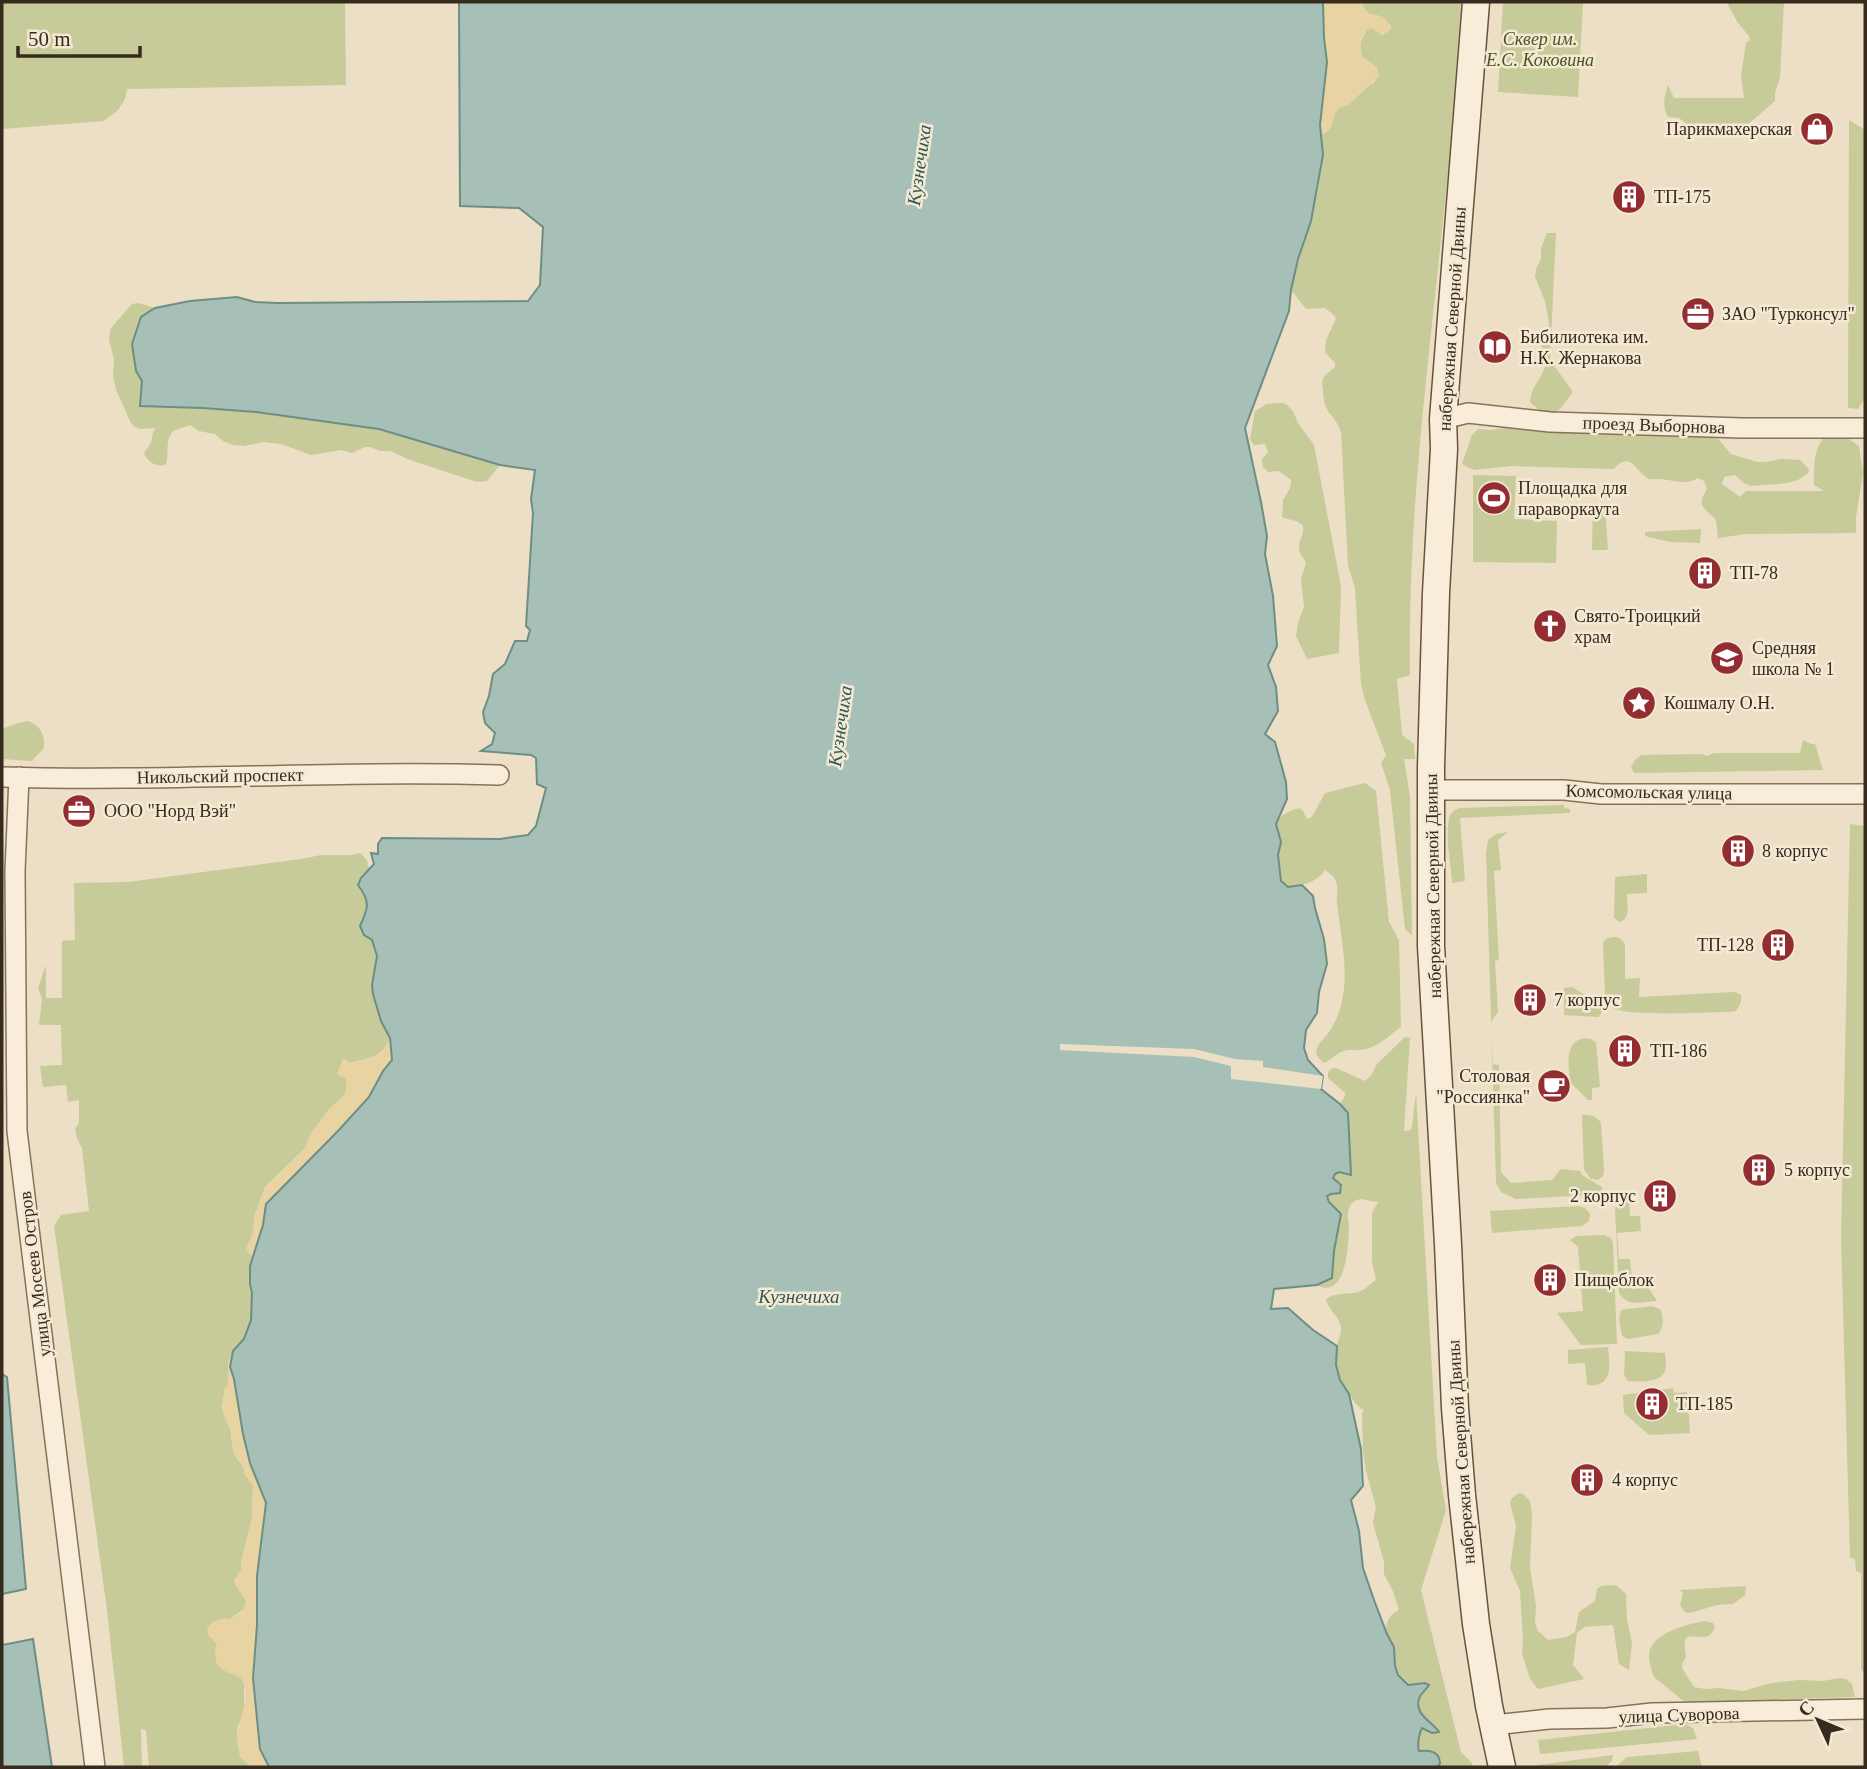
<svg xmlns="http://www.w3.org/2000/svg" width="1867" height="1769" viewBox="0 0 1867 1769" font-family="Georgia,serif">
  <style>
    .green { fill: #c7ca99 }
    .sand { fill: #e8d3a3 }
    .water { fill: #a6c0b7; stroke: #6d8e85; stroke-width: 2 }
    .pier { fill: #eddfc5 }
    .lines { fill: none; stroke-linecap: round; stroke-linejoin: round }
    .street-casing { stroke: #87715b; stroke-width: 22 }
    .secondary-casing { stroke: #69523e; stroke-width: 29 }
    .street { stroke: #f8edd8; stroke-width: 19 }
    .secondary { stroke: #f8edd8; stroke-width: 26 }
    .labels { text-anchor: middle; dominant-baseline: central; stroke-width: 5; stroke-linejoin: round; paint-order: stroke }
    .park-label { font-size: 18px; font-style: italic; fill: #495326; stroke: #f4ead4 }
    .poi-label { font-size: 18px; fill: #372a1f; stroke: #f4ead4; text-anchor: start }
    .street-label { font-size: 18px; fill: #372a1f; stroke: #f4ead4 }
    .water-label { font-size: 19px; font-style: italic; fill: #2f5753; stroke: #f4ead4 }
  </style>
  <rect width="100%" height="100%" fill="#eddfc5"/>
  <g class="green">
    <polygon points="2,2 345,2 346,85 127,89 125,99 118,110 104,121 2,129"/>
    <path d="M1362 2H1461C1457 55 1454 108 1449 161 1433 332 1407 503 1410 675L1397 679 1402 735 1414 744 1415 759H1404L1410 797 1412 935 1405 929 1390 790 1381 763 1386 755 1365 700 1361 685 1355 588 1348 566 1341 432C1334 412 1324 416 1323 391 1322 386 1322 384 1323 379 1325 374 1331 371 1335 367V363L1325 352 1326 340 1336 319 1334 315 1325 308 1306 309 1291 290C1302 240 1327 188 1321 135 1336 129 1330 116 1339 108 1342 106 1346 106 1349 104 1358 97 1364 87 1375 82L1374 65 1362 57C1359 42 1360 42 1367 30L1372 28 1382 35 1390 29 1391 26C1389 24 1385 19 1383 18 1372 13 1366 17 1362 2Z"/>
    <polygon points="1503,2 1583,2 1578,97 1498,92"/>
    <path d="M1729 2H1784L1780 78 1775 93V101L1732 138 1725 135 1710 138 1701 135 1691 138 1688 135 1687 124 1679 118 1668 117C1662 107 1664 96 1668 85L1674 98H1744L1741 77 1746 43 1750 40 1749 36 1738 23 1728 5Z"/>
    <polygon points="1849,120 1865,130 1865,398 1858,409 1848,408"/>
    <path d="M1547 233H1556L1550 360 1573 392 1560 409 1553 413 1539 410 1530 402C1531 387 1541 379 1545 367 1549 354 1539 346 1538 335L1548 327 1549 323 1545 301 1535 277 1536 269 1541 259V248Z"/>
    <path d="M138 303 155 308 141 317 136 371 142 381 140 406 203 408 256 412 379 429 500 465 487 481 477 482 410 460 390 451H381L370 447H365L352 453 341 450 311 455 281 444 264 442 244 446 233 445 223 441 215 434 199 431 190 425 173 431C163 444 171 453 165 465 155 467 148 462 144 453L151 443 153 432 156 428 141 429 135 427 131 423 116 390 113 377 114 360 109 339 111 328 132 304Z"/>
    <path d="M1281 403 1286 404 1293 411 1298 423 1314 445 1341 586 1339 653 1307 659 1296 636 1298 623 1304 607 1301 579 1306 563C1304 557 1299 555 1299 548 1298 539 1310 528 1298 522 1293 519 1287 520 1282 517L1283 500 1290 488 1291 480 1279 471 1268 472 1263 467 1262 459 1268 452 1265 444 1254 445 1250 439 1255 411 1267 404Z"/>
    <path d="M1513 427 1715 435 1731 454 1757 462H1765L1781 459 1800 460 1809 469 1808 473 1798 480 1788 483 1751 486 1744 483 1735 475 1724 477 1722 484 1740 497 1746 491H1824L1814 485C1814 468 1813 446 1827 435L1844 436 1859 446 1863 473 1856 517V533L1746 534 1718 538 1716 520C1704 507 1696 507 1707 489L1704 481 1698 478C1685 486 1674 480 1660 479 1657 479 1653 480 1649 479 1637 474 1631 449 1614 469L1511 466 1476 470 1469 468 1462 464 1472 435 1478 429 1491 430Z"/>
    <polygon points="1473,475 1516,476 1514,519 1557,521 1556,563 1473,562"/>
    <polygon points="1593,507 1605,507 1608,550 1592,550"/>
    <polygon points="1701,529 1700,543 1670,542 1645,536 1645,532"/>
    <path d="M27 721C40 724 45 735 44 748L32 761 2 759V729L15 724Z"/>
    <polygon points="1803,740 1811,744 1815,744 1823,770 1634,773 1631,767 1635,760 1641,755 1702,754 1707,756 1714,753 1800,753"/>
    <path d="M1365 783 1376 791 1389 922 1399 940 1401 1027C1388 1036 1378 1048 1361 1050 1356 1051 1349 1049 1344 1051 1336 1053 1331 1060 1324 1063 1307 1050 1322 1043 1329 1032 1333 1026 1337 1019 1339 1012 1351 977 1341 939 1337 903 1336 897 1339 888 1336 882 1335 876 1329 873 1325 870 1317 883 1302 885 1288 887L1281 882 1278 855 1281 842 1276 824C1280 815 1290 810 1300 808L1303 811 1307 819 1312 817 1325 793Z"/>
    <path d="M1564 805V808L1570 809V813L1460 818 1465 881 1452 883C1451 863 1445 839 1449 819 1450 813 1454 810 1460 808Z"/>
    <polygon points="1850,824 1865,826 1865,1674 1861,1669 1861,1573 1856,1571 1855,1559 1850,1558 1841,1238"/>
    <polygon points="1508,832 1498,840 1501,870 1494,871 1499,960 1495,961 1498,1012 1491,1022 1493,1064 1499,1065 1501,1172 1511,1183 1552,1180 1561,1169 1580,1171 1582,1175 1602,1187 1602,1191 1595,1195 1516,1199 1501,1192 1496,1183 1486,853 1488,840 1496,834"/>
    <path d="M360 853 367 860 369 869 361 878 368 911 362 921 364 935 372 940 377 956 372 985 381 1021 390 1038C382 1058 369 1058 349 1063L343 1059 347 1088 344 1096 329 1109 312 1132 305 1148 265 1187 255 1214 253 1233 246 1249 252 1257 249 1275 252 1293 251 1320 244 1339 233 1351 228 1363V1385L225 1388 222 1408 231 1432V1438L236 1457 244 1468 245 1475 253 1485 252 1518 241 1563 242 1595 246 1601 244 1609 208 1634 214 1639 234 1674 241 1678 244 1684V1711L237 1729 238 1743 240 1756 250 1767H149L146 1730 141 1729 142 1767H124L107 1610 54 1226 61 1215 89 1211 82 1148 77 1138 75 1129 79 1123V1100L68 1102 66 1085 43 1087 40 1066 62 1065 61 1025H39L42 999 38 988 46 965V998H62V941L75 940 74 883 128 882 301 859 321 855H351Z"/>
    <path d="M1647 874V893L1627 894C1627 904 1631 918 1620 922L1614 918 1615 877Z"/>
    <path d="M1613 937C1620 937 1622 939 1625 945V979L1640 978 1639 997 1735 992 1741 995V1002L1736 1011 1728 1012C1707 1012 1628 1017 1614 1008 1609 1005 1607 1000 1605 994L1603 943 1606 939Z"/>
    <path d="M1572 987 1593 1000 1597 996C1609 1001 1604 1010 1598 1017L1564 1015V988Z"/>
    <path d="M1405 1037 1410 1038 1404 1131 1411 1130 1412 1126 1416 1092 1437 1457 1446 1510 1421 1590 1461 1752 1472 1763 1473 1767H1438L1440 1763C1436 1751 1431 1750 1419 1751 1417 1745 1419 1734 1423 1728L1439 1732C1429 1716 1406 1711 1426 1690L1416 1684 1408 1685C1403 1681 1400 1678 1397 1672 1395 1667 1386 1631 1386 1627 1387 1619 1392 1613 1399 1610L1393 1591 1384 1574V1562L1373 1523 1376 1507 1366 1471 1363 1451 1362 1413 1364 1410C1356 1406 1354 1401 1349 1394 1338 1377 1334 1365 1337 1346 1338 1340 1341 1335 1341 1329 1341 1317 1328 1310 1326 1299 1337 1291 1349 1296 1361 1291 1367 1288 1371 1283 1376 1280L1372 1261V1213L1378 1202 1360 1199C1355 1201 1353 1201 1350 1206 1346 1212 1349 1221 1349 1228 1348 1247 1346 1300 1317 1285L1332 1278 1334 1251 1341 1215 1328 1202 1327 1196 1331 1194 1337 1183 1333 1178C1337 1170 1343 1174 1351 1174L1349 1120 1348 1113 1340 1104 1345 1096V1093L1328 1078V1072L1333 1068H1336L1365 1081 1372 1074 1377 1064Z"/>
    <path d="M1585 1038 1591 1039 1596 1042 1600 1087 1592 1088V1100H1588L1570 1082C1569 1065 1563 1042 1585 1038Z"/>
    <path d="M1582 1115C1591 1115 1595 1115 1601 1123L1604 1171 1603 1176 1598 1180 1591 1179 1584 1170Z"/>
    <path d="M1629 1201 1630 1216H1640L1641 1231 1617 1233 1619 1259H1630L1633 1289 1648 1287 1657 1301C1641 1302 1628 1307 1619 1293L1615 1208Z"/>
    <polygon points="1579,1206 1585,1208 1590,1214 1589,1221 1582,1226 1492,1233 1490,1211"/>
    <polygon points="1604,1235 1611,1238 1613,1243 1617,1344 1581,1345 1557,1313 1583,1311 1578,1247 1570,1240 1576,1236"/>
    <path d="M1652 1306 1660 1309C1664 1319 1664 1326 1658 1334L1628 1339 1622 1336 1619 1319 1621 1310Z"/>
    <path d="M1608 1347C1609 1358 1613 1380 1599 1384 1595 1386 1591 1385 1587 1385L1585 1363 1568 1364V1350Z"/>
    <path d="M1625 1351 1665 1353C1665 1358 1667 1365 1665 1370 1662 1383 1639 1382 1628 1381L1624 1375Z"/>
    <polygon points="1673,1388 1674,1393 1687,1392 1690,1433 1649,1435 1624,1413 1623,1395"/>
    <polygon points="1519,1493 1523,1494 1530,1501 1532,1514 1530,1568 1536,1606 1535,1623 1538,1631 1548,1640 1567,1637 1575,1632 1579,1612 1595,1601 1597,1589 1601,1586 1616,1585 1626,1594 1627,1620 1632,1643 1629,1670 1619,1664 1613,1625 1585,1627 1577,1633 1573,1665 1584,1679 1538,1689 1530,1679 1522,1653 1523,1639 1520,1591 1510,1568 1516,1526 1510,1503 1512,1498"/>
    <polygon points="1746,1586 1745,1595 1733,1604 1717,1605 1690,1613 1685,1612 1680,1605 1683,1593 1680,1590"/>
    <path d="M1705 1621 1713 1623C1716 1628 1713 1632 1709 1636 1691 1641 1681 1626 1686 1657L1683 1662 1682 1668 1694 1687 1705 1689 1719 1688 1743 1691 1771 1683 1799 1680 1823 1681 1839 1678 1846 1679 1852 1684 1855 1697 1686 1703 1654 1677C1652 1671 1649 1662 1649 1655 1650 1633 1688 1624 1705 1621Z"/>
    <polygon points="1685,1724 1693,1728 1697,1739 1540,1754 1538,1740"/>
    <polygon points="1698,1751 1702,1767 1616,1767 1627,1757"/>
    <polygon points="1613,1755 1612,1761 1605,1767 1538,1767 1537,1765"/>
  </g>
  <g class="sand">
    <path d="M1323 2H1362C1366 19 1373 12 1383 17 1386 19 1388 23 1391 26L1388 32 1382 35 1372 28 1367 30 1360 40 1362 57 1377 67 1379 77 1362 90 1351 103 1339 108 1336 111 1329 130 1321 135 1320 125 1327 62 1324 38Z"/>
    <path d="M390 1038 392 1060 383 1071 369 1097 338 1131 266 1204 263 1225 252 1257 246 1249 253 1233 255 1215 265 1187 305 1148 312 1132 329 1109 344 1096 347 1088 346 1079 337 1074 343 1058 350 1063C369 1058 382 1058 390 1038Z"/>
    <path d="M233 1351 230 1367 234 1379 243 1434 250 1463 266 1503 257 1575 260 1749 269 1767H250C247 1763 242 1759 240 1754 230 1730 252 1707 243 1682 240 1673 231 1675 225 1671 221 1669 219 1666 216 1663L215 1650 217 1644 208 1635 207 1628C213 1621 219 1617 229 1619 238 1614 244 1613 246 1601L236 1586 234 1580 241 1570 242 1557 252 1518 253 1485 245 1475 244 1467 233 1452 231 1432 221 1408 225 1388 228 1385V1363Z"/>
  </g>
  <g class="water">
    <path d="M459 2H1323L1324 38 1327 62 1320 125 1323 155 1311 221 1298 259 1291 290 1289 311 1245 428 1261 502 1267 536 1265 554 1273 596 1277 646 1268 665 1276 687 1278 711 1265 734 1275 742 1286 782 1287 799 1276 824 1281 842 1278 855 1281 881 1288 887 1302 885 1313 896 1315 908 1324 939 1327 964 1319 992 1317 1013 1306 1030 1304 1048 1308 1060 1323 1076 1321 1089 1340 1104 1348 1113 1351 1175 1339 1172 1335 1174 1333 1178 1341 1185 1340 1193 1331 1194 1327 1196 1329 1202 1341 1214 1334 1251 1332 1278 1317 1285 1274 1289 1271 1309 1288 1308 1313 1330 1337 1346 1336 1365 1340 1380 1349 1394 1361 1449 1363 1486 1351 1500 1359 1531 1363 1568 1374 1600 1387 1634 1394 1647 1395 1666 1398 1675 1408 1685 1425 1683 1429 1685C1426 1690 1420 1694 1419 1699 1414 1715 1433 1722 1439 1732L1432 1733 1422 1728C1419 1734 1417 1745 1419 1751 1430 1750 1439 1751 1440 1763L1438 1767H269L260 1749 253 1678 257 1625V1576L266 1503 250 1463 243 1434 234 1379 230 1367 233 1351 244 1339 251 1320 252 1293 250 1284V1266L263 1225 266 1204 338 1131 369 1097 383 1071 392 1060 390 1038 381 1021 373 994 372 985 377 956 372 940 364 935 360 926C368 909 371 902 358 885L361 878 374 864 371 853 378 854V844L382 838 500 839 528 835 536 826 546 788 537 784 536 758 531 755 481 751 492 744 495 733 485 723 483 712 489 696 493 674 505 664 515 641H527L530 630 526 626 533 513 531 499 535 470 500 465 379 429 256 412 203 408 140 406 142 381 136 371 132 344 141 317 155 308 190 301 237 297 255 302 277 303 528 301 540 285 543 227 519 208 460 206Z"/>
    <polygon points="2,1374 7,1377 26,1589 2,1594"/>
    <polygon points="33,1639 52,1767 2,1767 2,1645"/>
  </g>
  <polygon class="pier" points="1060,1044 1194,1049 1235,1059 1263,1061 1263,1067 1323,1076 1321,1089 1231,1079 1231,1066 1194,1057 1060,1050"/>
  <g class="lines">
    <g class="street-casing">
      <g id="street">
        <polyline points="1443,419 1468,413 1550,422 1742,428 1865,428"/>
        <path d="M2 777C168 782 334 770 499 775"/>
        <polyline points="19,777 15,871 17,1131 95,1767"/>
        <polyline points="1432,790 1564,790 1601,794 1865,794"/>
        <polyline points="1494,1725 1549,1719 1607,1718 1652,1713 1865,1709"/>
      </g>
    </g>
    <g class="secondary-casing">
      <polyline id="secondary" points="1476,2 1443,419 1444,449 1436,593 1431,767 1431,946 1448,1244 1455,1408 1462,1495 1476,1624 1489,1706 1502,1767"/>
    </g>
    <use href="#street" class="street"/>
    <use href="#secondary" class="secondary"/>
  </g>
  <defs>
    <g id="shop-disc" transform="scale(1.75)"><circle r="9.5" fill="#942d32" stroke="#f4ead4"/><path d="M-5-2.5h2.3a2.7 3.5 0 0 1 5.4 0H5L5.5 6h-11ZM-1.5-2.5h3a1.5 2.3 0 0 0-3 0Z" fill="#fff"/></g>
    <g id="building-disc" transform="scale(1.75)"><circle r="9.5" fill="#942d32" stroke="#f4ead4"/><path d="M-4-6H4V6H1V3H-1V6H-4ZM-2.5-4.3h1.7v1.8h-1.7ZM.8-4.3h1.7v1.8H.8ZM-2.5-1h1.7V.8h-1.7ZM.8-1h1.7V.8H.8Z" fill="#fff"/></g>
    <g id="office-disc" transform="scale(1.75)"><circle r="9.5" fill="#942d32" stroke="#f4ead4"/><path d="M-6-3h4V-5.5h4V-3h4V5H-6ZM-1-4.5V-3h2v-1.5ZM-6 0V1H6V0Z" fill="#fff"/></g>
    <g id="library-disc" transform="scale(1.75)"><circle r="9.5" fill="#942d32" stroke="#f4ead4"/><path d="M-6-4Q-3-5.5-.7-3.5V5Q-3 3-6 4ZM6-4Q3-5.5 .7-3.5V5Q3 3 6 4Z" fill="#fff"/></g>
    <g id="stadium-disc" transform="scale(1.75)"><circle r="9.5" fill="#942d32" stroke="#f4ead4"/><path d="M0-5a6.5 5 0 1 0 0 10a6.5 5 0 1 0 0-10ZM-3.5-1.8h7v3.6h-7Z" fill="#fff"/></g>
    <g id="church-disc" transform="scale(1.75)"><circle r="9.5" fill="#942d32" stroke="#f4ead4"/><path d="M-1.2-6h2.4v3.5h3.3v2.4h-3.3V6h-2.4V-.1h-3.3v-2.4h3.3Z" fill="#fff"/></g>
    <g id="school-disc" transform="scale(1.75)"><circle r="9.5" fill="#942d32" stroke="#f4ead4"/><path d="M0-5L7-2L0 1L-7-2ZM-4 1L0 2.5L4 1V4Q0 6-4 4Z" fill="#fff"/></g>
    <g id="sight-disc" transform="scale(1.75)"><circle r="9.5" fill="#942d32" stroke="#f4ead4"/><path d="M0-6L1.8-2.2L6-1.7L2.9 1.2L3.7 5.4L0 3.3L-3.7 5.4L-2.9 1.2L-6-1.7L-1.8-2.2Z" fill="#fff"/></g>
    <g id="cafe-disc" transform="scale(1.75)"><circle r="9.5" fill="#942d32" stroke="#f4ead4"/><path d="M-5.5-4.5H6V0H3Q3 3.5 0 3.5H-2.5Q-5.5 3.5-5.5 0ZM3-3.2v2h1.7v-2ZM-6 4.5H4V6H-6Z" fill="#fff"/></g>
  </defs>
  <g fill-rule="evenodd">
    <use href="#shop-disc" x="1817" y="129"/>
    <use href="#building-disc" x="1629" y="197"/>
    <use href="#office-disc" x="1698" y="314"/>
    <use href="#library-disc" x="1495" y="347"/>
    <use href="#stadium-disc" x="1494" y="498"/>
    <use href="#building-disc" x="1705" y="573"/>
    <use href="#church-disc" x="1550" y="626"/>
    <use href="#school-disc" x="1727" y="658"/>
    <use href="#sight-disc" x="1639" y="703"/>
    <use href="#office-disc" x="79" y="811"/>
    <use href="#building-disc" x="1738" y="851"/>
    <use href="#building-disc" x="1778" y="945"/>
    <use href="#building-disc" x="1530" y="1000"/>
    <use href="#building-disc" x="1625" y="1051"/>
    <use href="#cafe-disc" x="1554" y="1086"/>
    <use href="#building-disc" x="1759" y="1170"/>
    <use href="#building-disc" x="1660" y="1196"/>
    <use href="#building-disc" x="1550" y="1280"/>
    <use href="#building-disc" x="1652" y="1404"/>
    <use href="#building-disc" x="1587" y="1480"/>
  </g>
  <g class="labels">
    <g class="park-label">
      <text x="1540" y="39">Сквер им.<tspan x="1540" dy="21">Е.С. Коковина</tspan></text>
    </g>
    <g class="poi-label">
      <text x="1792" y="129" text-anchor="end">Парикмахерская</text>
      <text x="1654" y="197">ТП-175</text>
      <text x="1722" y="314">ЗАО "Турконсул"</text>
      <text x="1520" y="337">Бибилиотека им.<tspan x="1520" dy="21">Н.К. Жернакова</tspan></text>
      <text x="1518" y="488">Площадка для<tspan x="1518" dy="21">параворкаута</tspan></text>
      <text x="1730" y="573">ТП-78</text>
      <text x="1574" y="616">Свято-Троицкий<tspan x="1574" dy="21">храм</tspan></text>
      <text x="1752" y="648">Средняя<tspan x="1752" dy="21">школа № 1</tspan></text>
      <text x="1664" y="703">Кошмалу О.Н.</text>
      <text x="104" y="811">ООО "Норд Вэй"</text>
      <text x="1762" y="851">8 корпус</text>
      <text x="1754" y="945" text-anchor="end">ТП-128</text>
      <text x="1554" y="1000">7 корпус</text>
      <text x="1650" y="1051">ТП-186</text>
      <text x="1530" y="1076" text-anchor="end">Столовая<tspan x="1530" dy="21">"Россиянка"</tspan></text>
      <text x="1784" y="1170">5 корпус</text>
      <text x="1636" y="1196" text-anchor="end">2 корпус</text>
      <text x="1574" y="1280">Пищеблок</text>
      <text x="1676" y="1404">ТП-185</text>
      <text x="1612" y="1480">4 корпус</text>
    </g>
    <g class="street-label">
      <text transform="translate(1452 319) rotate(-86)">набережная Северной Двины</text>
      <text transform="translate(1654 425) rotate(2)">проезд Выборнова</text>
      <text transform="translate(220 776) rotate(-1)">Никольский проспект</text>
      <text transform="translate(1649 792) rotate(1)">Комсомольская улица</text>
      <text transform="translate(1433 886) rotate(-91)">набережная Северной Двины</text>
      <text transform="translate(35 1274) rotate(-97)">улица Мосеев Остров</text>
      <text transform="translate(1461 1452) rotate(-94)">набережная Северной Двины</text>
      <text transform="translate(1679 1715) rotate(-2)">улица Суворова</text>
    </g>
    <g class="water-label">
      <text transform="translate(919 165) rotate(-82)">Кузнечиха</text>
      <text transform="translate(840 726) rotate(-82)">Кузнечиха</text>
      <text x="799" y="1296">Кузнечиха</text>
    </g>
  </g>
  <rect width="1867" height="1769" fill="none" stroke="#372a1f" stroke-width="7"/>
  <g transform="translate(1818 1720) rotate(314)" stroke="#f4ead4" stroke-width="5" paint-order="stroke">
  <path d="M0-5L12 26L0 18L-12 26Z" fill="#372a1f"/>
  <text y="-10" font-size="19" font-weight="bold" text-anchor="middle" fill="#372a1f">С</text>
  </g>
  <path d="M18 46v10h122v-10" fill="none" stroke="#372a1f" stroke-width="3.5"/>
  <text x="28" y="46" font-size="21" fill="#372a1f" stroke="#f4ead4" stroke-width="5" paint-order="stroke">50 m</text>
</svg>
